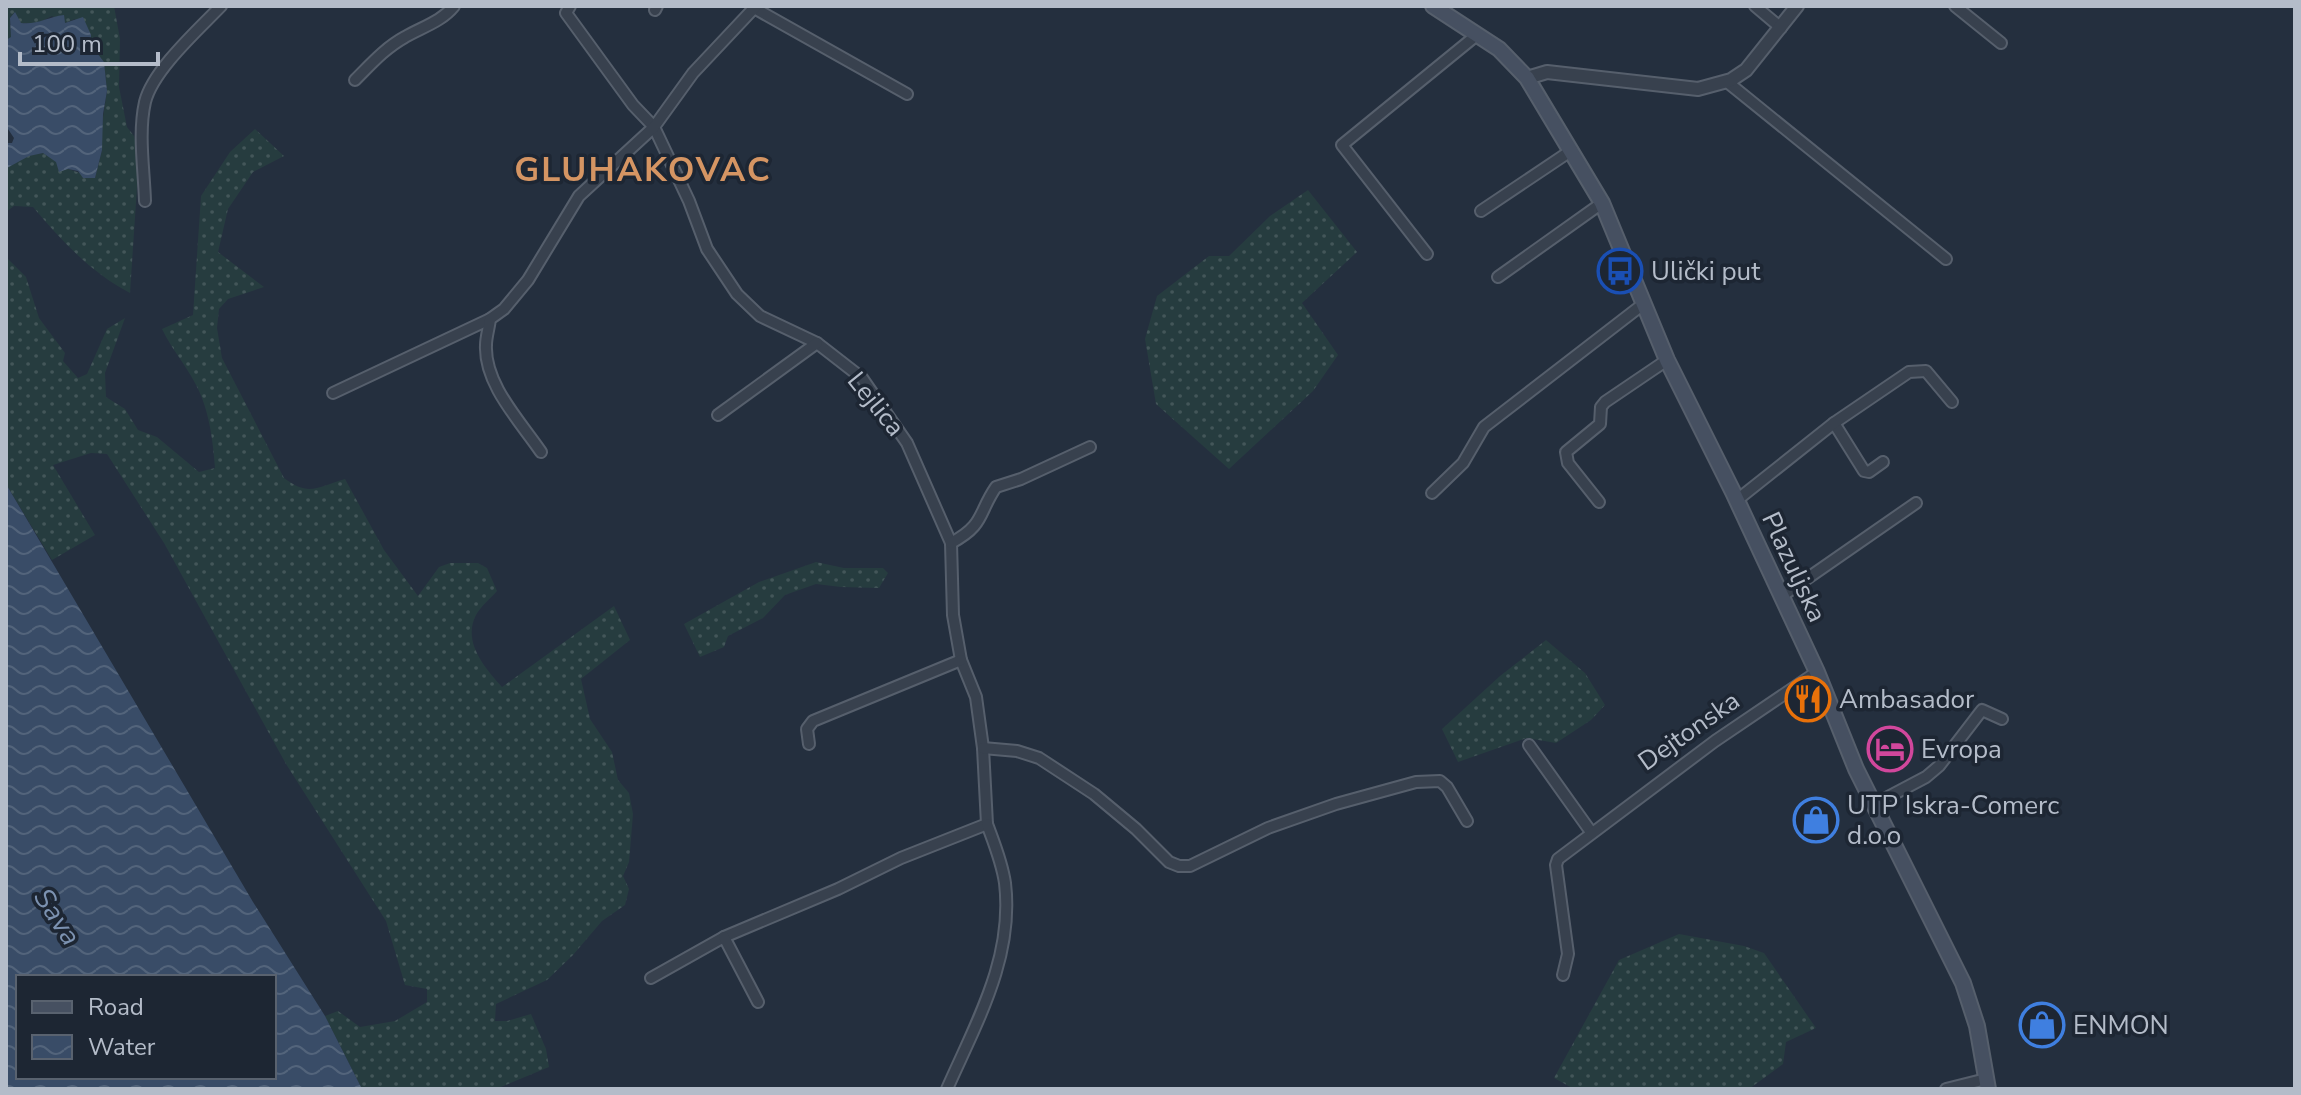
<svg xmlns="http://www.w3.org/2000/svg" width="2301" height="1095" viewBox="0 0 2301 1095" font-family="'Nunito Sans',sans-serif">
  <style>
    .grass { fill: url(#grass-dots) }
    .water { fill: url(#water-waves); fill-rule: evenodd }
    .lines { fill: none; stroke-linecap: round; stroke-linejoin: round }
    .minor-casing { stroke: #565f6c; stroke-width: 14 }
    .tertiary-casing { stroke: #565f6c; stroke-width: 16 }
    .secondary-casing { stroke: #565f6c; stroke-width: 18 }
    .minor { stroke: #38414e; stroke-width: 10 }
    .tertiary { stroke: #38414e; stroke-width: 12 }
    .secondary { stroke: #465061; stroke-width: 14 }
    .labels { text-anchor: middle; dominant-baseline: central; stroke-width: 7; stroke-linejoin: round; paint-order: stroke }
    .poi-label { font-size: 26px; fill: #b4bcc9; stroke: #1d2633; text-anchor: start }
    .street-label { font-size: 26px; fill: #b4bcc9; stroke: #1d2633 }
    .water-label { font-size: 28px; font-style: italic; fill: #7c92b1; stroke: #1d2633 }
    .district-label { font-size: 34px; font-weight: bold; letter-spacing: 2px; fill: #d59563; stroke: #1d2633 }
  </style>
  <defs>
    <pattern id="grass-dots" width="8" height="8" patternUnits="userSpaceOnUse" patternTransform="scale(2)"><rect width="8" height="8" fill="#263c3f"/><path d="M2 2h.1M6 6h.1" fill="none" stroke="#435659" stroke-width="1.8" stroke-linecap="round"/></pattern>
    <pattern id="water-waves" width="16" height="10" patternUnits="userSpaceOnUse" patternTransform="scale(2)"><rect width="16" height="10" fill="#394c67"/><path d="M0 5q4-4 8 0t8 0" fill="none" stroke="#53647b"/></pattern>
  </defs>
  <rect width="100%" height="100%" fill="#242f3e"/>
  <g class="grass">
    <path d="M6 6H114L120 39 119 87 127 127 134 136 139 157 130 293C90 272 62 241 33 207L14 206 6 212V165L29 155 44 153 68 169 95 178 102 150 101 131 107 91 104 62 91 45V35L75 19 65 23 52 16 38 23H21L14 13 10 18 11 37 6 40Z"/>
    <path d="M255 129 284 156 253 172 228 209 218 252 264 287 228 299 219 309 217 328 222 358 284 478C309 497 317 487 345 479L384 550 418 596 439 567 450 563H478L487 568 497 591C491 598 481 606 476 615 462 642 485 668 502 687L614 606 630 640 581 679 590 719 612 752 618 780 629 793 633 814 629 862 623 876 629 889 625 905 602 921 573 955 547 980 496 1004 495 1021H507L531 1014 546 1049 549 1067 496 1089H362L325 1016 338 1011 360 1027 395 1021 427 1002V989L405 985 386 921 286 764 164 543 107 454 91 453 53 465 95 535 52 560 6 484V257L26 277 39 318 65 353 63 361 78 378 87 374 107 329 125 318 105 373 106 397 125 409 138 430 157 437 199 472 215 468C213 440 209 408 195 383 185 364 171 348 162 329L193 315 201 196 230 152Z"/>
    <polygon points="1308,190 1357,252 1302,303 1338,355 1313,391 1229,469 1156,404 1145,339 1157,296 1209,256 1229,256 1270,216"/>
    <polygon points="816,562 844,568 883,568 888,573 879,588 841,587 816,584 785,595 763,618 728,636 724,647 700,657 684,624 759,582"/>
    <polygon points="1546,640 1585,673 1605,705 1591,720 1556,743 1527,738 1458,762 1442,729 1500,676"/>
    <polygon points="1679,934 1744,946 1764,953 1816,1028 1786,1042 1783,1064 1749,1089 1574,1089 1554,1078 1619,960"/>
  </g>
  <g class="water">
    <path d="M15 12 21 23C37 25 48 17 64 15L65 23 83 17 91 35V45L104 62 107 91 103 114 102 150 95 178H83L78 171 68 169 59 172 56 162 43 153 29 156 7 168 6 143H12L14 138 6 126V40L11 37 10 18Z"/>
    <path d="M6 484 253 902 325 1016 362 1089H6ZM18 977H274V1077H18Z"/>
  </g>
  <g class="lines">
    <g class="minor-casing">
      <g id="minor">
        <polyline points="570,6 566,13 633,105 654,127 689,201 707,249 737,294 760,316 817,343 862,378 907,443 951,543 953,615 961,660 976,697 983,748 987,824 901,858 838,889 724,937 651,978"/>
        <polyline points="1755,6 1781,28"/>
        <polyline points="1955,6 2001,43"/>
        <polyline points="754,8 907,94"/>
        <polyline points="655,10 657,6"/>
        <path d="M355 80C371 64 385 48 405 37 422 27 441 22 454 6"/>
        <polyline points="1726,81 1946,259"/>
        <path d="M145 201C144 169 138 133 145 102 153 70 198 30 221 6"/>
        <polyline points="1481,211 1572,150"/>
        <polyline points="1427,254 1342,145 1478,34"/>
        <polyline points="1498,277 1602,203"/>
        <polyline points="333,393 490,319"/>
        <polyline points="718,415 817,343"/>
        <polyline points="1834,423 1864,471 1869,472 1883,462"/>
        <path d="M541 452C520 421 484 384 486 345 486 337 489 328 490 319L504 309 528 280 579 196 654 127 693 73 756 6"/>
        <polyline points="1432,493 1463,463 1484,427 1642,305"/>
        <polyline points="1737,500 1834,423 1909,372 1926,371 1952,402"/>
        <polyline points="1599,502 1568,463 1566,452 1600,424 1601,407 1605,402 1667,360"/>
        <path d="M951 543C985 525 978 513 996 487L1021 479 1090 447"/>
        <polyline points="1782,596 1916,503"/>
        <polyline points="809,744 807,729 813,721 961,660"/>
        <polyline points="1529,745 1591,832"/>
        <polyline points="983,748 1017,751 1039,758 1094,794 1136,829 1169,862 1179,866 1190,866 1268,828 1336,804 1416,782 1440,781 1447,787 1467,821"/>
        <polyline points="1873,805 1926,777 1939,766 1982,710 2002,719"/>
        <polyline points="724,937 758,1002"/>
        <polyline points="1563,975 1568,954 1556,865 1558,859 1715,741 1817,672"/>
        <path d="M947 1089C976 1023 1014 958 1005 883 1002 862 994 843 987 824"/>
        <polyline points="1946,1089 1986,1079"/>
      </g>
    </g>
    <g class="tertiary-casing">
      <polyline id="tertiary" points="1527,78 1547,72 1698,89 1731,80 1746,70 1797,6"/>
    </g>
    <g class="secondary-casing">
      <polyline id="secondary" points="1433,6 1499,49 1527,78 1602,203 1667,360 1733,492 1817,672 1856,769 1963,983 1977,1026 1988,1089"/>
    </g>
    <use href="#minor" class="minor"/>
    <use href="#tertiary" class="tertiary"/>
    <use href="#secondary" class="secondary"/>
  </g>
  <defs>
    <g id="bus-ring" transform="scale(2.3)"><circle r="9.5" fill="#1d2633" stroke="#1a4fb4" stroke-width="1.5"/><path d="M-5-6H5V4H4V6H2V4H-2V6H-4V4H-5ZM-3.5-4V0h7V-4ZM-3.5 1.2v1.5H-2V1.2ZM2 1.2v1.5H3.5V1.2Z" fill="#1a4fb4"/></g>
    <g id="restaurant-ring" transform="scale(2.3)"><circle r="9.5" fill="#1d2633" stroke="#e8710a" stroke-width="1.5"/><path d="M-5-6h1v4h1v-4h1v4h1v-4h1v5L-1.5 .5V6h-2V.5L-5-1ZM5-6V6H3V1.5H1.5Q1.5-4 5-6Z" fill="#e8710a"/></g>
    <g id="hotel-ring" transform="scale(2.3)"><circle r="9.5" fill="#1d2633" stroke="#d1479c" stroke-width="1.5"/><path d="M-6-4.5h1.5V1H6V5H4.5V3h-9V5H-6ZM-4 0a1.8 1.8 0 1 1 3.6 0ZM.5 0V-2.5h3Q6-2.5 6 0Z" fill="#d1479c"/></g>
    <g id="shop-ring" transform="scale(2.3)"><circle r="9.5" fill="#1d2633" stroke="#3f7fe0" stroke-width="1.5"/><path d="M-5-2.5h2.3a2.7 3.5 0 0 1 5.4 0H5L5.5 6h-11ZM-1.5-2.5h3a1.5 2.3 0 0 0-3 0Z" fill="#3f7fe0"/></g>
  </defs>
  <g fill-rule="evenodd">
    <use href="#bus-ring" x="1620" y="271"/>
    <use href="#restaurant-ring" x="1808" y="699"/>
    <use href="#hotel-ring" x="1890" y="749"/>
    <use href="#shop-ring" x="1816" y="820"/>
    <use href="#shop-ring" x="2042" y="1025"/>
  </g>
  <g class="labels">
    <g class="poi-label">
      <text x="1651" y="271">Ulički put</text>
      <text x="1839" y="699">Ambasador</text>
      <text x="1921" y="749">Evropa</text>
      <text x="1847" y="805">UTP Iskra-Comerc<tspan x="1847" dy="30">d.o.o</tspan></text>
      <text x="2073" y="1025">ENMON</text>
    </g>
    <g class="street-label">
      <text transform="translate(876 404) rotate(51)">Lejlica</text>
      <text transform="translate(1794 567) rotate(65)">Plazuljska</text>
      <text transform="translate(1689 731) rotate(-35)">Dejtonska</text>
    </g>
    <g class="water-label">
      <text transform="translate(57 917) rotate(57)">Sava</text>
    </g>
    <g class="district-label">
      <text x="643" y="170">GLUHAKOVAC</text>
    </g>
  </g>
  <rect width="2301" height="1095" fill="none" stroke="#b4bcc9" stroke-width="16"/>
  <rect x="16" y="975" width="260" height="104" fill="#1d2633" stroke="#59626f" stroke-width="2"/>
  <rect x="32" y="1001" width="40" height="12" fill="#465061" stroke="#59626f" stroke-width="2"/>
  <text x="88" y="1015" font-size="24" fill="#b4bcc9">Road</text>
  <rect x="32" y="1035" width="40" height="24" fill="url(#water-waves)" stroke="#59626f" stroke-width="2"/>
  <text x="88" y="1055" font-size="24" fill="#b4bcc9">Water</text>
  <path d="M20 52v12h138v-12" fill="none" stroke="#b4bcc9" stroke-width="4"/>
  <text x="32" y="52" font-size="24" fill="#b4bcc9" stroke="#1d2633" stroke-width="6" paint-order="stroke">100 m</text>
</svg>
